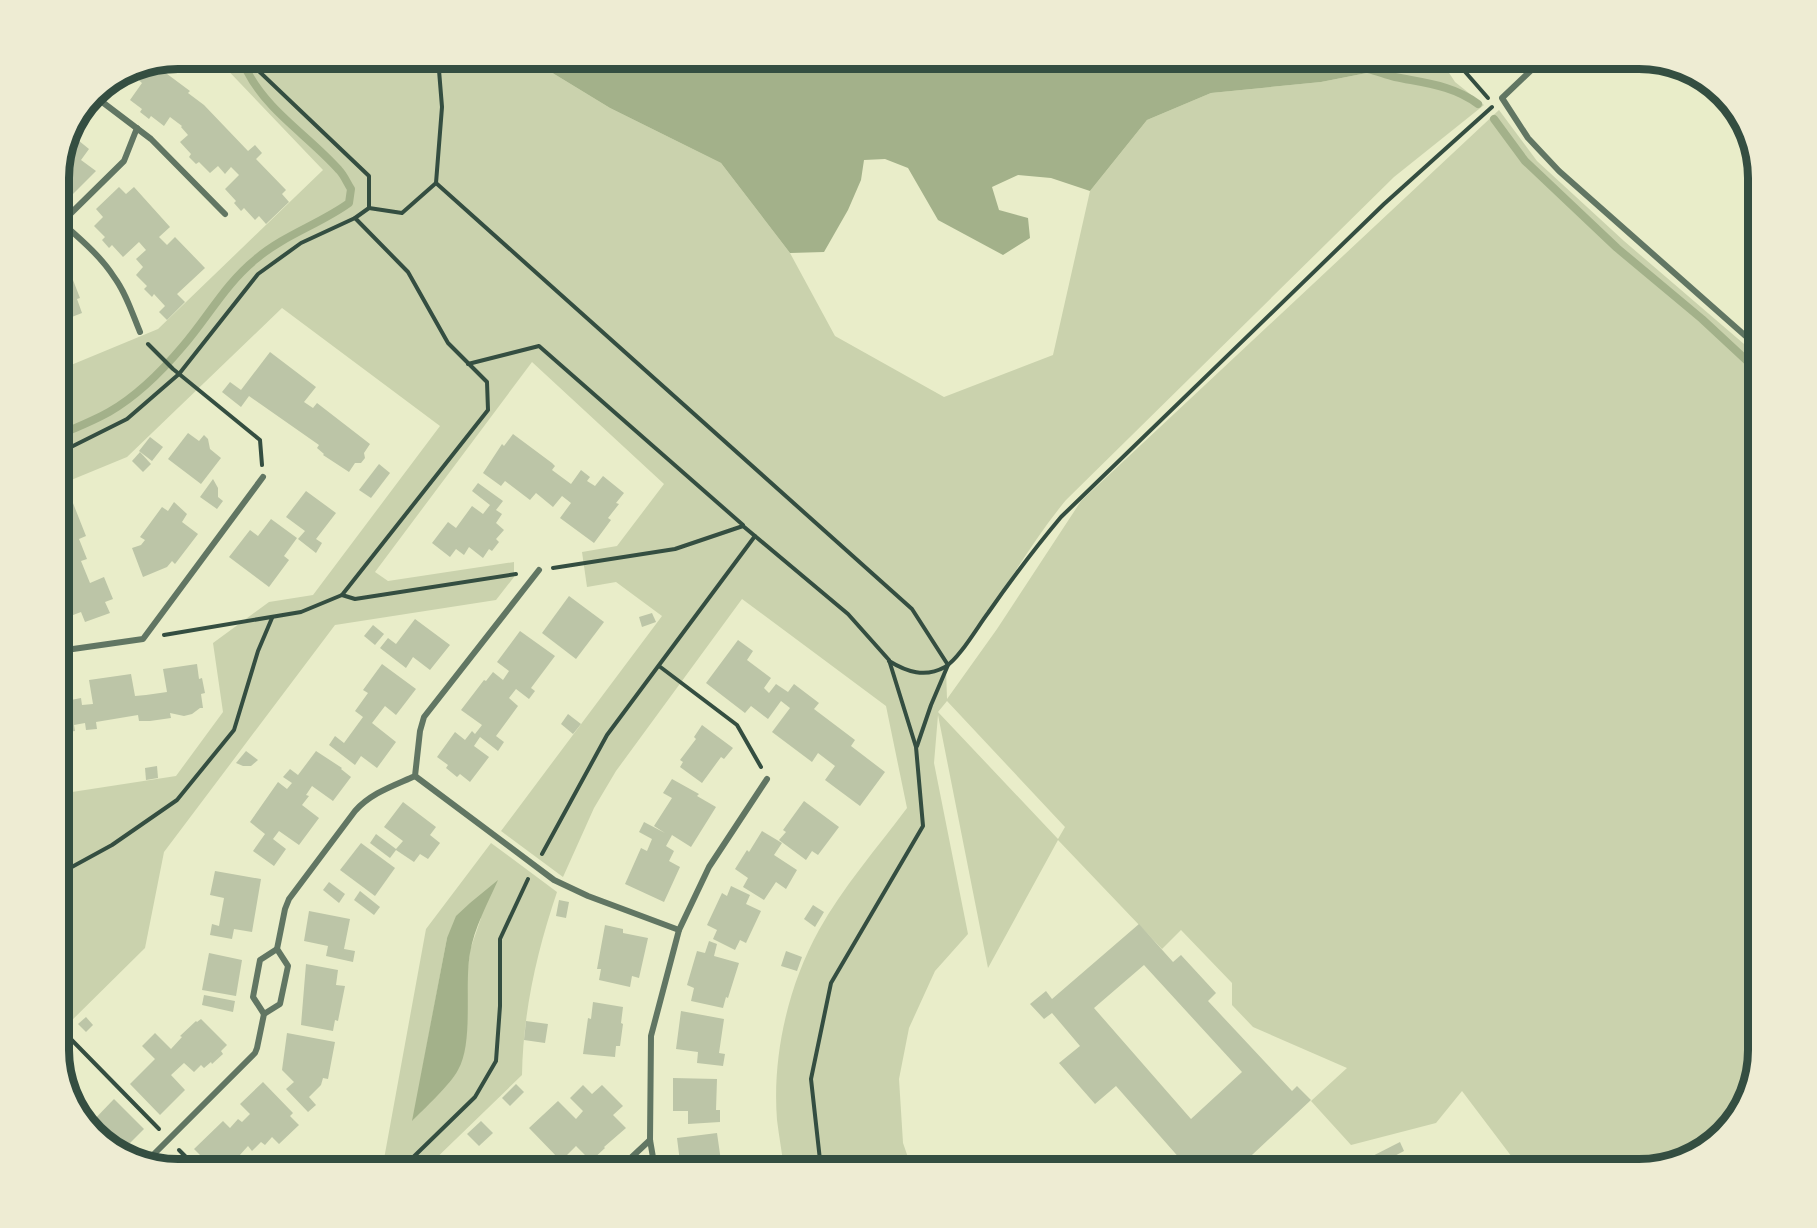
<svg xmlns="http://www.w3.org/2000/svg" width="1817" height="1228" viewBox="0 0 1817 1228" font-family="Manrope,sans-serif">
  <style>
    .green { fill: #cad2ad; fill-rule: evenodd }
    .water { fill: #a3b18a }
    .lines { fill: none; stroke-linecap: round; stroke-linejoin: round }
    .stream { stroke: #a3b18a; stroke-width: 8 }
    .building { fill: #bcc5a7; fill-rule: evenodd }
    .path { stroke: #344e41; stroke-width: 4 }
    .minor { stroke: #617663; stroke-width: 6 }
    .rim { fill: none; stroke: #344e41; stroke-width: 8 }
  </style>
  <rect width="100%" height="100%" fill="#e9edc9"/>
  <g class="green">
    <path d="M217 59H544L546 69 610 108 721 163 790 253 835 336 944 397 1053 355 1090 191 1147 120 1211 93 1321 82 1377 71 1382 59H1440L1455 82 1484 105 1394 177 1066 500C1022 553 991 617 946 669L947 699 997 629 1081 501 1499 110 1537 161 1624 241 1758 356V1050L1738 1117 1698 1154 1639 1169H1521L1462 1091 1436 1123 1351 1145 1311 1101 1347 1068 1253 1027 1232 1005V983L1181 930 1162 949 1058 840 988 968 938 715 934 763 968 934 935 971 909 1028 899 1079 903 1143 912 1169H784C782 1153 779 1136 777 1120 772 1056 788 986 819 930 843 887 877 848 907 808L886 706 742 599 616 771 594 808 563 877 501 831 662 616 616 582 587 587 582 552 617 546 664 484 532 362 375 572 388 581 514 562V577L496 600 335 625 164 852 145 948 59 1033V794L176 776 223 712 213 643 269 602 313 595 440 426 282 308 127 457 59 485V370L158 329 323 170ZM947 701 1065 827 1058 839 938 712Z"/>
    <path d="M491 843 557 892C537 951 523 1012 522 1075L425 1169H373L384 1159 426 929ZM481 918 470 950 467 976 413 1120 447 938Z"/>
  </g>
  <g class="water">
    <polygon points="544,59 544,58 1382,59 1377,71 1321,82 1211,93 1147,120 1090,191 1051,178 1018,175 992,187 999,210 1028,218 1030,238 1003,255 938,220 908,168 885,159 864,160 861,180 848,210 824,252 790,253 721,163 610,108 546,69"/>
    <path d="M498 880C488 903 474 928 470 953 464 987 474 1042 458 1070 450 1085 425 1108 412 1121L447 938 456 916 470 903Z"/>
  </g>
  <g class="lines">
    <g class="stream">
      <path d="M1368 69C1377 71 1386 75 1395 77 1424 83 1453 85 1478 104"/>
      <polyline points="1494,119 1525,161 1617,248 1702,319 1758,371"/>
      <path d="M59 435C75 428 93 421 109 412 137 396 162 371 183 346 208 317 226 283 256 259 284 235 320 224 349 203L351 189C347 183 344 175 339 170 309 136 268 112 247 71"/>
    </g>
  </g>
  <g class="building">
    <polygon points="157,63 155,65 190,91 188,93 204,105 248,151 255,145 262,153 256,159 286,190 282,194 289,202 266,224 259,216 255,220 244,208 241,211 234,203 236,201 225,189 239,175 231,167 225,174 218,166 210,173 199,162 196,164 189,157 191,154 180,142 188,135 181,127 182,126 170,117 164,126 151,116 149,119 140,112 142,109 130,100 142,83 134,76 127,85 119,78 112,87 108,84 133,67"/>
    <polygon points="68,132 89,149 81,160 96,171 73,194 61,186 59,189 59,171"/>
    <polygon points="119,187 126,194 134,187 170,227 159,237 167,245 175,237 205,268 177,294 185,302 167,320 159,312 165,306 154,294 152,297 144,289 147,286 136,275 143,267 136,259 146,250 139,242 123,257 112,245 109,248 102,240 105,237 94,226 103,217 96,209"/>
    <polygon points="66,262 80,298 77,299 82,313 59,322 59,265"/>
    <polygon points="270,352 316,387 304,402 313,408 317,403 370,444 364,453 365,458 361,463 355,463 349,472 323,455 324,454 317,448 319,445 249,396 241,407 222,392 230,382 241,390"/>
    <polygon points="188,433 199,441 204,435 208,439 210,449 221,458 201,484 168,459"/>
    <polygon points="513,434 552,463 555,466 552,470 571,484 581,470 590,477 587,481 595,486 603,476 624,493 616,503 619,504 608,518 611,520 594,543 560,518 571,503 562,496 553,507 536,493 530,500 505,481 501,486 483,473 502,444 504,446"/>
    <polygon points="150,437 163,447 152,461 139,451"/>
    <polygon points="140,452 151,464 143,472 132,461"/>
    <polygon points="379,464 390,473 371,498 359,490"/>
    <polygon points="213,479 218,488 218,497 223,501 217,509 200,497"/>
    <polygon points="478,483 503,501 496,510 502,514 496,523 504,530 496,539 499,542 492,551 489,549 483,558 469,547 464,555 456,549 450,557 432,543 448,522 456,528 472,506 483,514 490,505 472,491"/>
    <polygon points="59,490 61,496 69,493 86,536 79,539 87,559 81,561 90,583 104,577 113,599 105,602 110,613 85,622 81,612 60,620 59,617 59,571 66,568 59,547"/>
    <polygon points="306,491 336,513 316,539 322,543 316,553 298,539 305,531 286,517"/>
    <polygon points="174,502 187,514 182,522 198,534 175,564 172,561 167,567 143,577 132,548 141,545 145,540 140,537 162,507 168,511"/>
    <polygon points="271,519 297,538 284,556 289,560 269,587 229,557 250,530 258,536"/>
    <polygon points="569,596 604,622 576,659 542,633"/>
    <polygon points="652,613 656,622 642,627 639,617"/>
    <polygon points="415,619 450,645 430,670 413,657 406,668 380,648 388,638 396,644"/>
    <polygon points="373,625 384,634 375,645 364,636"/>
    <polygon points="520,631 555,656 531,688 535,691 529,699 516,689 509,698 518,706 496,736 504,742 498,751 480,737 474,746 489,757 470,782 460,774 457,777 446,768 448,765 437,757 455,732 465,740 472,731 475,734 482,725 461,710 484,680 486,681 493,672 503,680 509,671 497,662"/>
    <polygon points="738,640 753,651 747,660 771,678 764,688 769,693 776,684 788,692 794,684 819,703 814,709 855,740 851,746 885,772 860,806 825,780 835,766 818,753 812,762 772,732 790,708 781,701 768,719 751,706 745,713 706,683"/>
    <polygon points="197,664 199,679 202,678 205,693 201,694 203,708 200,708 192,714 184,716 170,713 171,718 150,721 139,721 138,715 96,722 97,729 86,730 85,723 74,725 75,731 59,733 59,678 67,676 71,700 81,698 82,705 93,704 89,680 131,674 135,696 146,695 167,692 163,669"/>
    <polygon points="382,664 416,689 396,715 385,706 372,723 396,742 377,768 361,756 355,765 329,745 335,736 344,743 363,717 355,711 368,693 363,690"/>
    <polygon points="568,714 581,724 573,734 561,724"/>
    <polygon points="702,725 733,748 724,759 721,757 702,783 680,767 683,762 680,760 696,739 694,737"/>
    <polygon points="246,751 258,760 251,766 243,766 236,763"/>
    <polygon points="316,751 342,768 341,769 351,777 333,801 312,786 306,795 309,796 302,805 319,818 299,845 279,831 273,839 286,849 274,866 253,851 265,834 250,822 278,782 287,789 292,783 283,777 290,769 298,775"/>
    <polygon points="157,766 158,778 146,780 145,768"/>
    <polygon points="672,779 699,794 697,796 716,807 691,847 672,835 671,837 666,846 674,851 669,861 680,867 664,902 625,884 641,848 647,851 652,839 639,832 644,822 665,833 654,826 672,798 663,793"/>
    <polygon points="804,801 839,827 818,855 812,851 806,860 779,840 786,832 783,830"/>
    <polygon points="403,802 436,827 430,835 440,843 428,859 420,854 414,862 396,850 390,858 370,843 376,834 396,849 403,841 384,827"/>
    <polygon points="762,831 782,843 774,855 797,870 786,889 776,882 764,900 743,887 748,878 735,869 747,850 749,852"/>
    <polygon points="361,843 395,868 375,896 340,870"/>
    <polygon points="215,871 261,879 252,932 234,929 232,939 210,935 212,924 219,926 224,898 210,895"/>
    <polygon points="329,882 345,894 339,903 323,890"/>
    <polygon points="731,886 750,895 746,904 761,911 746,943 740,940 735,950 713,939 717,930 707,925 722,893 727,896"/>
    <polygon points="360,891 380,907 374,915 354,900"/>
    <polygon points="559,900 569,902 566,918 556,916"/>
    <polygon points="813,905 824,912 815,927 804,919"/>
    <polygon points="309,911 350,919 344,949 355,951 353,962 326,956 328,946 304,941"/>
    <path d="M1139 924 1173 962 1181 955 1216 993 1208 1001 1292 1091 1297 1086 1311 1100 1237 1169H1189L1116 1086 1095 1104 1059 1063 1080 1046 1052 1013 1044 1019 1030 1004 1046 991 1052 999ZM1144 965 1242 1072 1191 1119 1094 1008Z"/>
    <polygon points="605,925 623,929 623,933 648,938 639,978 632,976 630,987 599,980 601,969 597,969"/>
    <polygon points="709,941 717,944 714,956 739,963 728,998 726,997 723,1008 691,1001 694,988 687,985 697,951 705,953"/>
    <polygon points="786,951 802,957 797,971 781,966"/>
    <polygon points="209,953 242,960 236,996 202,990"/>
    <polygon points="306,964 338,970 336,985 345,986 338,1021 335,1020 333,1031 301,1025"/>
    <polygon points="204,995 235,1001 233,1012 202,1005"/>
    <polygon points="593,1002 623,1007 621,1023 623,1024 620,1046 616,1046 615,1057 583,1054 588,1018 591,1019"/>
    <polygon points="681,1011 724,1019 719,1053 725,1054 723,1066 697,1063 698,1052 676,1049"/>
    <polygon points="86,1017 93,1025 86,1032 78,1024"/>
    <polygon points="201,1019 227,1045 221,1051 223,1054 212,1064 211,1062 204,1068 201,1065 194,1072 184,1063 171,1075 185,1090 160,1115 130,1084 155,1059 142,1046 155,1033 171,1049 182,1037 180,1036 196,1021 197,1022"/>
    <polygon points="526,1021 548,1024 545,1043 524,1040"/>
    <polygon points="287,1033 335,1042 328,1079 323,1078 321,1085 309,1097 316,1105 308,1112 286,1089 294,1082 282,1070"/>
    <polygon points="673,1078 717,1079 716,1110 720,1110 720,1122 688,1124 688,1111 673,1111"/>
    <polygon points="263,1082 293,1113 290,1116 299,1125 279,1144 272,1137 265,1145 261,1142 252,1151 248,1146 239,1156 252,1169 214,1169 194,1149 223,1121 230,1128 238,1119 242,1122 250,1114 240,1104"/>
    <polygon points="516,1084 524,1092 510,1106 502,1098"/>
    <polygon points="583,1085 592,1094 602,1085 623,1106 613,1115 626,1128 604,1147 605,1148 591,1161 576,1146 561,1161 529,1128 558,1101 576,1119 583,1111 570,1098"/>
    <polygon points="114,1099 144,1129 121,1152 111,1149 89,1125"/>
    <polygon points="481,1121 493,1133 479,1146 467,1134"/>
    <polygon points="717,1133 721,1161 713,1162 714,1169 678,1169 678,1162 680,1162 677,1138"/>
    <polygon points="1400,1142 1404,1151 1370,1169 1347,1169"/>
    <polygon points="536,1155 550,1169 522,1169"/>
    <polygon points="1159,1162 1165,1169 1150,1169"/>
  </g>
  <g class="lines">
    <g class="path">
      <polyline points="438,58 442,107 436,183 912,609 948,665 931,705 917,746"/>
      <polyline points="1453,58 1488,98"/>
      <polyline points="259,70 268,58"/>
      <polyline points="369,208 402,213 436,183"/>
      <polyline points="148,344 173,369 260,440 262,465"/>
      <polyline points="468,364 539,346 743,525"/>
      <polyline points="59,453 127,419 179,374 258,274 301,243 355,218 369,208 369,176 245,58"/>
      <polyline points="553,568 675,549 743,526 848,614 889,660 916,747 923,826 831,983 811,1079 821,1169"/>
      <polyline points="342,595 355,599 516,574"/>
      <polyline points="164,635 301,612 342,595 488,410 487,382 448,343 408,272 355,218"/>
      <path d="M889 661C907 672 925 678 945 667 959 659 978 626 988 613 1011 580 1035 548 1061 517L1384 204 1492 107"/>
      <polyline points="659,666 737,725 761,767"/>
      <polyline points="542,854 607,735 755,536"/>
      <polyline points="59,874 112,845 177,800 234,730 258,651 272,618"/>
      <polyline points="59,1027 159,1129"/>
      <polyline points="179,1150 198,1169"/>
      <polyline points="401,1169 475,1097 496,1061 500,1006 500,939 528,879"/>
    </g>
    <g class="minor">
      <polyline points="1544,58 1502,98 1528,138 1559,171 1758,347"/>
      <polyline points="93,95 151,139 225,214"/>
      <path d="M59 220C78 237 100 255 114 277 126 293 132 313 140 332"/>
      <polyline points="60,224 124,161 137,128"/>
      <polyline points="59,651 143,639 263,477"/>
      <polyline points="415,776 554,880 588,896 679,930"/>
      <polyline points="264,1014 253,997 260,960 277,949"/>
      <path d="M148 1160 255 1053 257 1048 264 1014 280 1004 288 966 277 949 285 909 289 899 355 811C371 793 393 786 415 776L420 731 424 717 539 570"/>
      <polyline points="619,1169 650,1140"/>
      <polyline points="655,1169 650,1140 651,1036 679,930 709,867 767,779"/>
    </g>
  </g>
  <path d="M0 0H1817V1228H0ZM178 69H1639A109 109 0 0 1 1748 178V1050A109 109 0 0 1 1639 1159H178A109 109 0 0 1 69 1050V178A109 109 0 0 1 178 69Z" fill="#eeecd3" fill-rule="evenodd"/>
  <path class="rim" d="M178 69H1639A109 109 0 0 1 1748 178V1050A109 109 0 0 1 1639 1159H178A109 109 0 0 1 69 1050V178A109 109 0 0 1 178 69Z"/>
</svg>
